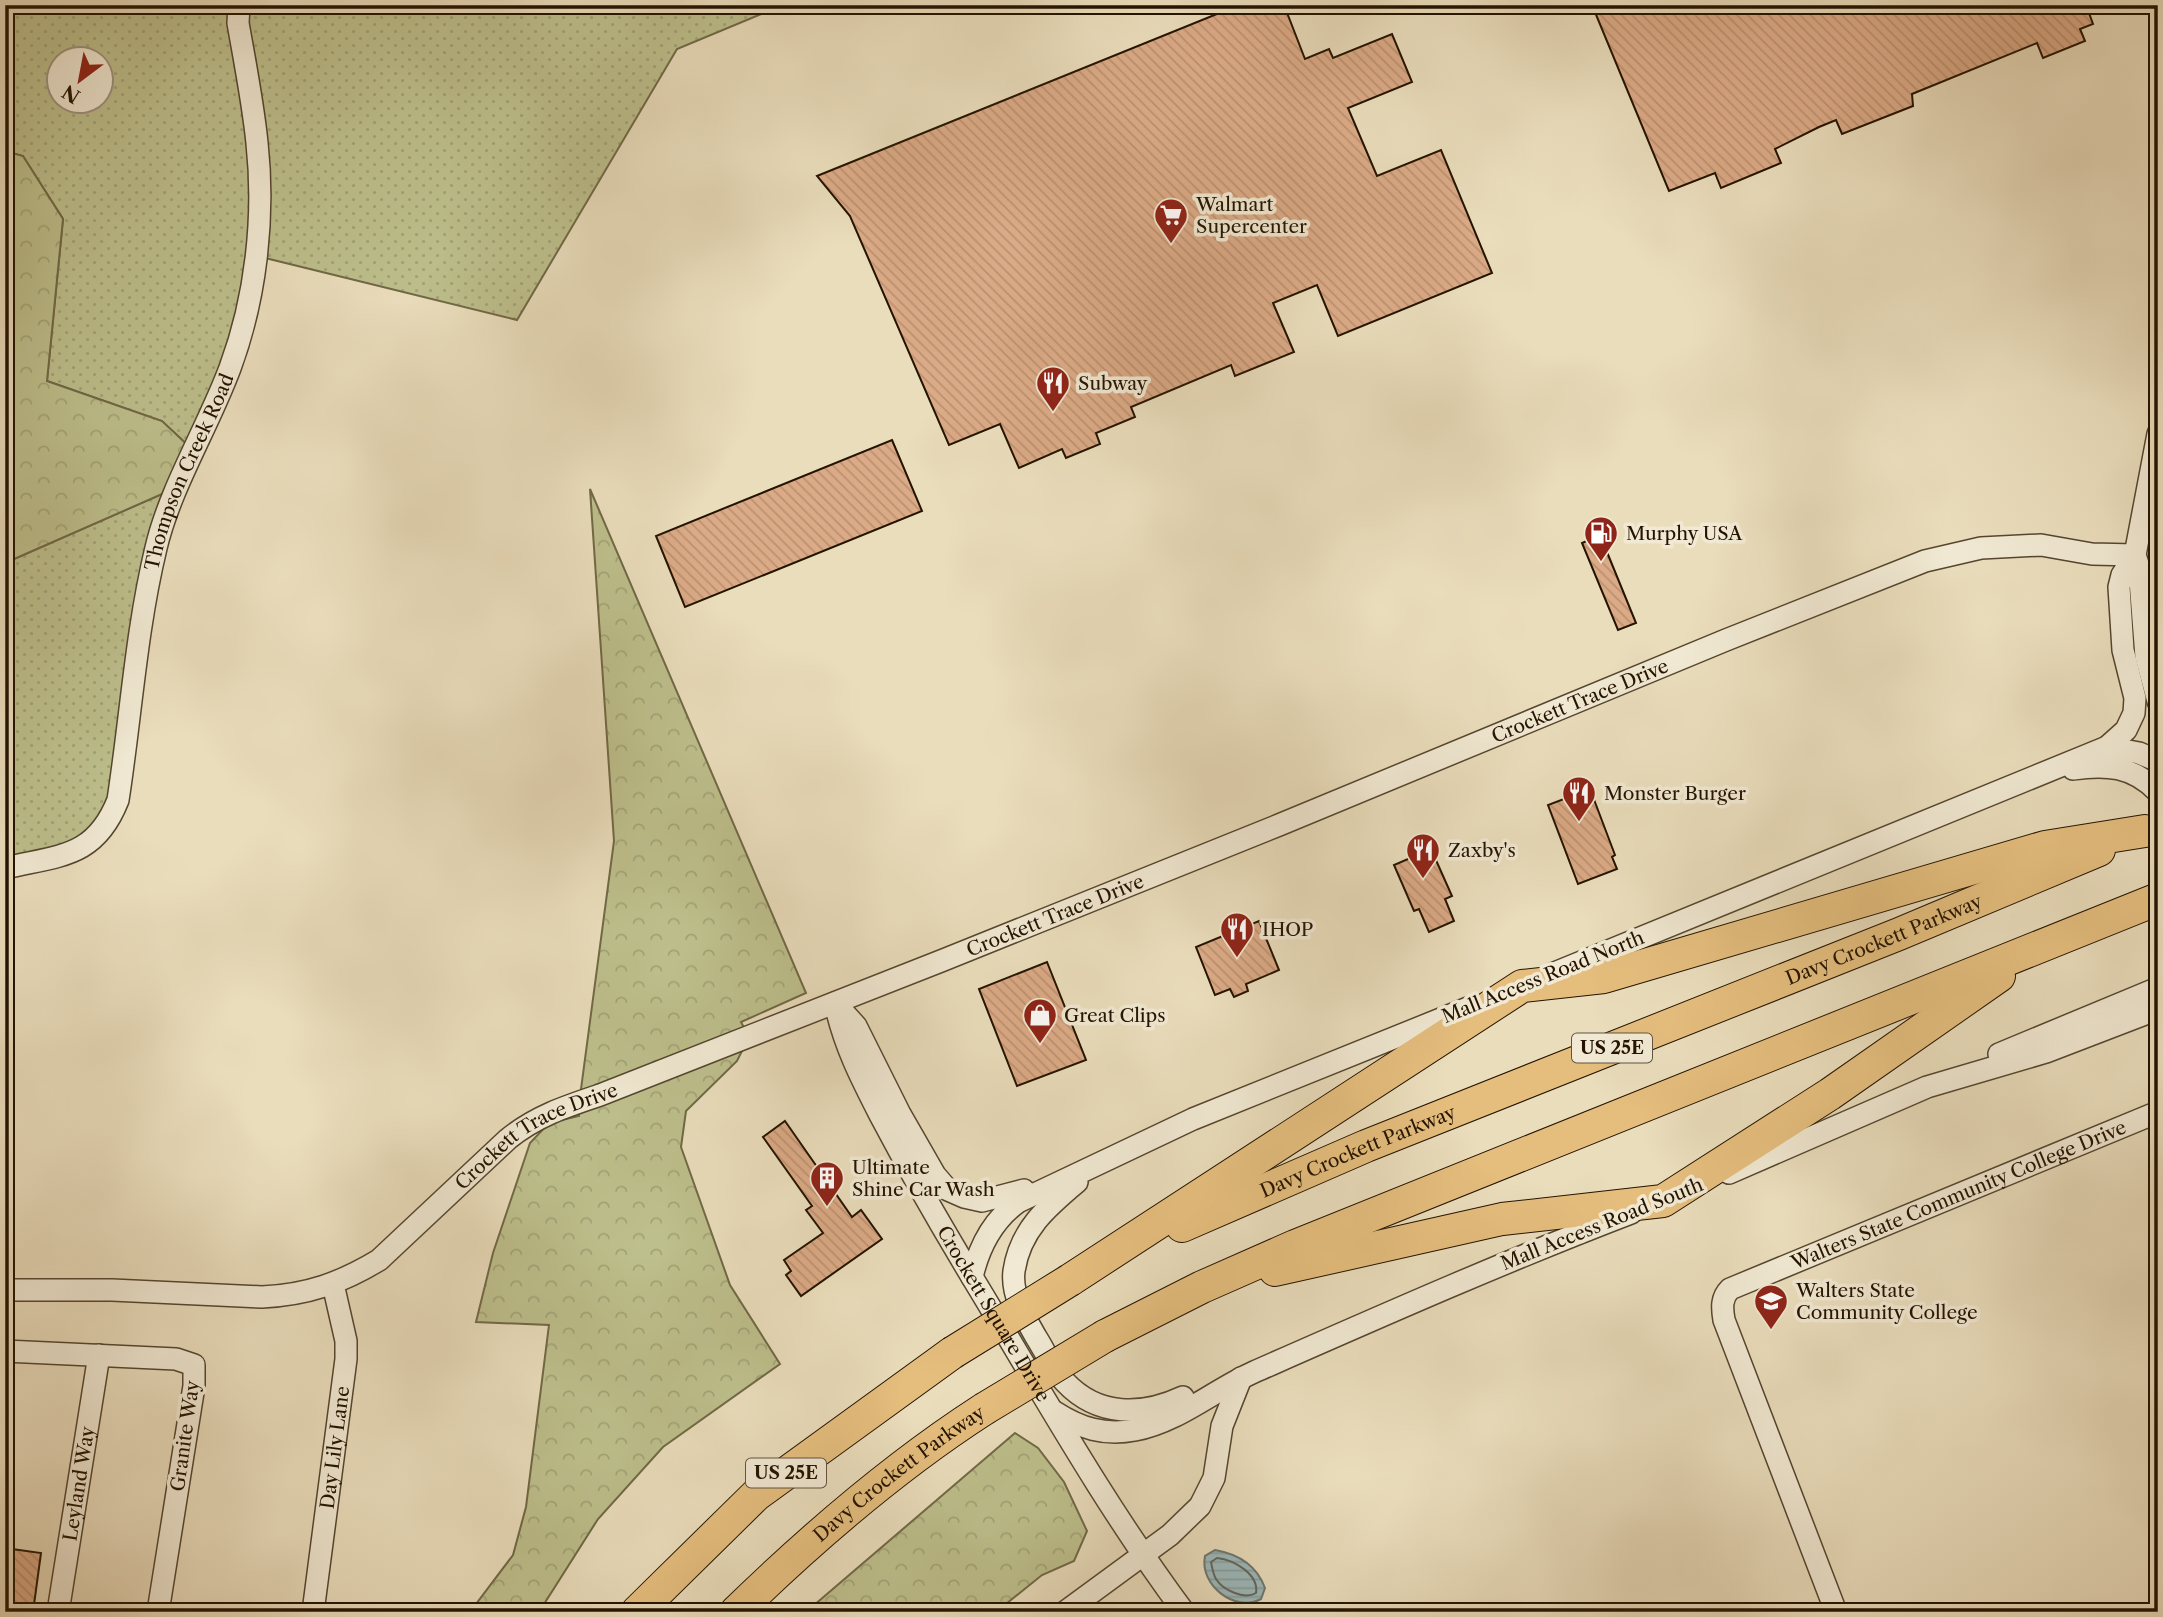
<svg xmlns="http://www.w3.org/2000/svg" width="2163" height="1617" viewBox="0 0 2163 1617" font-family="'Libre Caslon Text',serif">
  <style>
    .grass { fill: url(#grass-dots); stroke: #706946; stroke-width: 2; fill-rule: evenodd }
    .forest { fill: url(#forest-crowns); stroke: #706946; stroke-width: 2 }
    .water { fill: url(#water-rules); stroke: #6c7770; stroke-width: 2 }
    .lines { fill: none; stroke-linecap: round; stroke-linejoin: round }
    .shore { stroke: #60665e; stroke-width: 2 }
    .building { fill: url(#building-back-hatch); stroke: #231300; stroke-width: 2 }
    .minor-casing { stroke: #55462f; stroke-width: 24 }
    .highway-casing { stroke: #231300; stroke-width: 34 }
    .minor { stroke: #f1e9d3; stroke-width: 21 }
    .highway { stroke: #e5be7e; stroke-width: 32 }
    .highway-bridge-casing { stroke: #231300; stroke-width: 34; stroke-linecap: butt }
    .highway-bridge { stroke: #e5be7e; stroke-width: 32 }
    .labels { text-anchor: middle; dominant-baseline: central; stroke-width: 7; stroke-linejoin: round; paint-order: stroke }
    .shield { fill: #f1e9d3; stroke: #61533f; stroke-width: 2 }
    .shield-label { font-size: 18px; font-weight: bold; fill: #231300 }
    .poi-label { font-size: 19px; fill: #231300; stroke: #f1e9d3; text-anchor: start }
    .street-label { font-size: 19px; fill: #231300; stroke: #f1e9d3 }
  </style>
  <defs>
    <pattern id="grass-dots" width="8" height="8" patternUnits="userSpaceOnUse" patternTransform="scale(1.75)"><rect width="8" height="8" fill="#bdbf8c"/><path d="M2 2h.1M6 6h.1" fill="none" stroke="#a2a377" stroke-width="1.8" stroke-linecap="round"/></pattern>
    <pattern id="forest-crowns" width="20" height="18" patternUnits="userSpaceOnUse" patternTransform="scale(1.75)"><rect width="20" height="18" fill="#bdbf8c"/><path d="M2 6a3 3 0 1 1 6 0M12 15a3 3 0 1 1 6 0" fill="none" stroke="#a2a377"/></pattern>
    <pattern id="water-rules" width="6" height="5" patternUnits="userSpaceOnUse" patternTransform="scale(1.75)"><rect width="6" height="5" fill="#9cb9bb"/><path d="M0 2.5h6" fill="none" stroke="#869e9f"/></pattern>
    <pattern id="building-back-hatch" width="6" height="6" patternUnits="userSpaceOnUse" patternTransform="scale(1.75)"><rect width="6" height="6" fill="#dbaa86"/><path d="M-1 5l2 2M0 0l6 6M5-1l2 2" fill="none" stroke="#bc9172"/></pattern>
  </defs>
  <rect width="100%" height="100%" fill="#eaddbc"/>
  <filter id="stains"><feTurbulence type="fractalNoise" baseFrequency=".00286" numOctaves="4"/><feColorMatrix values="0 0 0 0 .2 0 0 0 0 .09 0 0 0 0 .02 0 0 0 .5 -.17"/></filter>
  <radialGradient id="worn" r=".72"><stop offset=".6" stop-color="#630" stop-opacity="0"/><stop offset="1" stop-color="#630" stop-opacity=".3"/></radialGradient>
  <g class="grass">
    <path d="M5 5H783L677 49 517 320 257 256 195 452 162 421 47 381 63 219 23 156 5 151ZM60 60H102V102H60Z"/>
    <polygon points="178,487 164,520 126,751 98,834 5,868 5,563"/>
  </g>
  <g class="forest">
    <polygon points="5,151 23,156 63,219 47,381 162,421 195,452 178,487 5,563"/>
    <polygon points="590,489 806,993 741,1022 749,1037 737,1061 686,1111 681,1147 730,1285 780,1364 663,1447 598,1519 539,1612 470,1612 513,1555 526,1507 549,1325 476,1322 493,1253 530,1143 549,1123 579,1116 581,1089 614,841"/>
    <polygon points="1015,1433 1038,1448 1064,1482 1087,1531 1074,1561 1042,1575 996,1612 806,1612"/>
  </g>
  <path class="water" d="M1215 1550C1238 1554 1257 1566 1265 1588L1261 1599C1235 1613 1199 1585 1205 1556Z"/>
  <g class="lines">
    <path class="shore" d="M1217 1558C1234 1560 1259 1574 1256 1593 1244 1600 1223 1590 1216 1579 1213 1574 1212 1567 1211 1562Z"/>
  </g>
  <g class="building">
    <polygon points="1239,5 1284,5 1305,59 1329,49 1333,58 1392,34 1412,82 1348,108 1377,176 1441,150 1492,273 1338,336 1317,285 1273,303 1294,352 1235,376 1231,365 1131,407 1135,417 1096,433 1100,444 1066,458 1062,449 1019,468 1000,424 949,445 850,216 817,176"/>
    <polygon points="1592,5 2086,5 2093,24 2080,29 2085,41 2043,58 2037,43 1912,94 1913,106 1842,134 1836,120 1819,127 1775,149 1781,163 1721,188 1715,173 1669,191"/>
    <polygon points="892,440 922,511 685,607 656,536"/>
    <polygon points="1600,535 1636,623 1618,630 1582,543"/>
    <polygon points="1590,789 1615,855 1612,857 1617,869 1578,884 1548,805"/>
    <polygon points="1431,849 1452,896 1445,899 1454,921 1429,932 1419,909 1414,911 1394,865"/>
    <polygon points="1259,921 1279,970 1246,984 1248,991 1234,997 1230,989 1215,995 1196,947"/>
    <polygon points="1047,962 1086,1060 1017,1086 979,989"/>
    <polygon points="785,1121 852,1217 861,1210 882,1239 801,1296 786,1275 791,1271 784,1260 823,1233 806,1210 812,1206 763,1137"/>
    <polygon points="5,1548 41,1553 33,1612 5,1612"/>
  </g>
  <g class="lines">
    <g class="minor-casing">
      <g id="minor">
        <polyline points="2135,555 2139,567 2146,657 2158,701"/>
        <polyline points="2107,747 2126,730 2134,713 2135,698 2123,650 2119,587 2122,575 2135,555 2158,434"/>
        <path d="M2073 769C2106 764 2133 766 2158 792"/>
        <path id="s1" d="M5 868C60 855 95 858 118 800 131 716 136 631 156 548 170 488 208 427 230 368 256 298 265 217 257 143 253 103 245 63 238 23L239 5"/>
        <polyline points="1552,974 2107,747 2139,753 2158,761"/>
        <path id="s2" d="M835 1003C844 1045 861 1078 880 1115 909 1170 940 1224 972 1277 1040 1389 1105 1506 1184 1612"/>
        <polyline points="837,1005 856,1026 900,1114 935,1175 948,1190 964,1197 982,1201 1024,1190"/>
        <polyline points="1999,1054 2158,988"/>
        <polyline points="1729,1173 1927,1087 2046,1052 2158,1009"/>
        <path d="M1077 1182C1047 1207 1020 1230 1014 1271 1011 1294 1025 1318 1036 1337 1045 1351 1053 1370 1065 1382 1098 1417 1142 1416 1183 1397"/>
        <path d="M972 1277C979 1247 993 1220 1018 1202L1193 1119 1473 1006"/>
        <path id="s3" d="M5 1290H112L262 1297C307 1295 341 1283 379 1260L508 1139C536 1116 567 1106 600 1095L941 961 1279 825 1726 640 1925 561 1981 548 2041 545 2092 554 2135 555"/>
        <polyline points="5,1351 176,1359 194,1365 194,1386 158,1612"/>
        <path d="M1055 1412C1080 1428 1104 1436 1135 1430 1178 1422 1214 1390 1254 1372 1379 1317 1503 1262 1631 1213"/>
        <path id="s4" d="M58 1612 99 1355"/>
        <path id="s5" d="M313 1612 346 1359V1341L333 1284"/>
        <polyline points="1065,1612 1170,1535 1200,1506 1214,1478 1222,1426 1241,1378"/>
        <path id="s6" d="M1836 1612 1724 1320C1722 1308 1721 1298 1730 1289L2158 1112"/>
      </g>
    </g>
    <g class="highway-casing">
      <g id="highway">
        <path id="s7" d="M1182 1226 1366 1146 1899 934 2099 850"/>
        <polyline points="1275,1270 1502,1219 1663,1201 1830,1094 1999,976"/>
        <polyline points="1070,1280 1522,986 1604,977 2045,847 2145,831"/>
        <polyline points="1105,1336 1202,1287 1295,1246 2158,899"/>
        <polyline points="637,1612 756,1495 952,1353"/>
        <path id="s8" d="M736 1612C813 1537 894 1467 984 1409"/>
      </g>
    </g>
    <use href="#minor" class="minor"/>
    <use href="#highway" class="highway"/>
    <g class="highway-bridge-casing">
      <g id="highway-bridge">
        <polyline points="952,1353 1070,1280"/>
        <polyline points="984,1409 1105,1336"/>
      </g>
    </g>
    <use href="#highway-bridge" class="highway-bridge"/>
  </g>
  <defs>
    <g id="supermarket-pin" transform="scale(1.75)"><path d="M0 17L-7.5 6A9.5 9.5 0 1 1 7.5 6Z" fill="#8f2418" stroke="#f1e9d3"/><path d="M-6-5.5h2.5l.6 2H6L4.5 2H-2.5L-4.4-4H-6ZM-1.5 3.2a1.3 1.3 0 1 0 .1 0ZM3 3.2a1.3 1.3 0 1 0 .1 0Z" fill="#fff"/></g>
    <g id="restaurant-pin" transform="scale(1.75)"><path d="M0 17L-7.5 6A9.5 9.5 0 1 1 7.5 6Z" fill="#8f2418" stroke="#f1e9d3"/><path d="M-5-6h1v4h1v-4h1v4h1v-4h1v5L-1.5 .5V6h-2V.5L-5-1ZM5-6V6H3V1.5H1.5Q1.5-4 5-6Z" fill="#fff"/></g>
    <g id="fuel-pin" transform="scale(1.75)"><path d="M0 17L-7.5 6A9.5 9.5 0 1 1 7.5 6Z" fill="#8f2418" stroke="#f1e9d3"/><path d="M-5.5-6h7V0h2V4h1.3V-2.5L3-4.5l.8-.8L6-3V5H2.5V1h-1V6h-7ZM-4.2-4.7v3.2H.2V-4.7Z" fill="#fff"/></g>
    <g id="shop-pin" transform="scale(1.75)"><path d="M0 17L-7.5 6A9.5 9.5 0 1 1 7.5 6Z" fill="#8f2418" stroke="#f1e9d3"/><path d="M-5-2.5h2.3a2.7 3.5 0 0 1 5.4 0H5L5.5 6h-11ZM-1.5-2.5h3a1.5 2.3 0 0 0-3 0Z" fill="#fff"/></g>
    <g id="building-pin" transform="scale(1.75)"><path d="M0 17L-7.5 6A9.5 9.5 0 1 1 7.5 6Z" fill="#8f2418" stroke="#f1e9d3"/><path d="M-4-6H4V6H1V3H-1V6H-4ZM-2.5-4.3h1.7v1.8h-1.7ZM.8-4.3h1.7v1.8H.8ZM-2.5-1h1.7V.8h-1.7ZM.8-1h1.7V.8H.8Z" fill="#fff"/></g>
    <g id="university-pin" transform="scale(1.75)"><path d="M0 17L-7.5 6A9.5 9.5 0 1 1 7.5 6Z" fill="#8f2418" stroke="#f1e9d3"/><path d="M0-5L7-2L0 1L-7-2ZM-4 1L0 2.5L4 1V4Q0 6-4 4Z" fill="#fff"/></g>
  </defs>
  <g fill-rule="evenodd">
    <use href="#supermarket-pin" x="1171" y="215"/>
    <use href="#restaurant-pin" x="1053" y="383"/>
    <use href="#fuel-pin" x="1601" y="533"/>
    <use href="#restaurant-pin" x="1579" y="793"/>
    <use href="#restaurant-pin" x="1423" y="850"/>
    <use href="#restaurant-pin" x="1237" y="929"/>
    <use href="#shop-pin" x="1040" y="1015"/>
    <use href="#building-pin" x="827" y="1178"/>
    <use href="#university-pin" x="1771" y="1301"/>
  </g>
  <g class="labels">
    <g class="shield">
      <rect x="1572" y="1033.5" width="80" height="29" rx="5"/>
      <rect x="746" y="1458.5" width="80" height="29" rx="5"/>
    </g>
    <g class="shield-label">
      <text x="1612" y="1048">US 25E</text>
      <text x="786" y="1473">US 25E</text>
    </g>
    <g class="poi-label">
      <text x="1196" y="204">Walmart<tspan x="1196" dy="22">Supercenter</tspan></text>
      <text x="1078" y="383">Subway</text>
      <text x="1626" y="533">Murphy USA</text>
      <text x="1604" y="793">Monster Burger</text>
      <text x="1448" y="850">Zaxby's</text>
      <text x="1262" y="929">IHOP</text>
      <text x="1064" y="1015">Great Clips</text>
      <text x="852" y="1167">Ultimate<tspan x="852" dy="22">Shine Car Wash</tspan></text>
      <text x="1796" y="1290">Walters State<tspan x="1796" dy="22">Community College</tspan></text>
    </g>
    <g class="street-label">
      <text stroke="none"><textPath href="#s1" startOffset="478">Thompson Creek Road</textPath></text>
      <text stroke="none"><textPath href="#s3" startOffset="1717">Crockett Trace Drive</textPath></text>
      <text stroke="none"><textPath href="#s3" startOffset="1150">Crockett Trace Drive</textPath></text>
      <text stroke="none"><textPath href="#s7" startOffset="758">Davy Crockett Parkway</textPath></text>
      <text transform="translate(1543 977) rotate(-22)">Mall Access Road North</text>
      <text stroke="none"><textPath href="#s3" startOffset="584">Crockett Trace Drive</textPath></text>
      <text stroke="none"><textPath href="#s7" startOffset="191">Davy Crockett Parkway</textPath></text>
      <text stroke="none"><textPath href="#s6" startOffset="593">Walters State Community College Drive</textPath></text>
      <text transform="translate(1602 1224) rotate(-22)">Mall Access Road South</text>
      <text stroke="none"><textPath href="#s2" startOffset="350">Crockett Square Drive</textPath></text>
      <text transform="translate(185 1436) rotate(-82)">Granite Way</text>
      <text stroke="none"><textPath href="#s5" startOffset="166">Day Lily Lane</textPath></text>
      <text stroke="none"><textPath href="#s8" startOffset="214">Davy Crockett Parkway</textPath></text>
      <text stroke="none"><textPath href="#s4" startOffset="130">Leyland Way</textPath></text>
    </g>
  </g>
  <rect width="2163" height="1617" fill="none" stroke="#eaddbc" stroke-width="28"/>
  <rect x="7" y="7" width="2149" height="1603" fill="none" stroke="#231300" stroke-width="3.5"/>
  <rect x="14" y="14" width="2135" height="1589" fill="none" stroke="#231300" stroke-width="2"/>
  <g transform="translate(80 80) rotate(212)"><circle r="33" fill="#f1e9d3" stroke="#9f937f" stroke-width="2"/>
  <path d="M0-5L12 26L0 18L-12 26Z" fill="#8f2418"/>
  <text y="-10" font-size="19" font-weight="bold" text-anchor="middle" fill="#231300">N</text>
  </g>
  <rect width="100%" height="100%" filter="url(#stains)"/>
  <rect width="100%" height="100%" fill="url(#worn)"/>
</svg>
